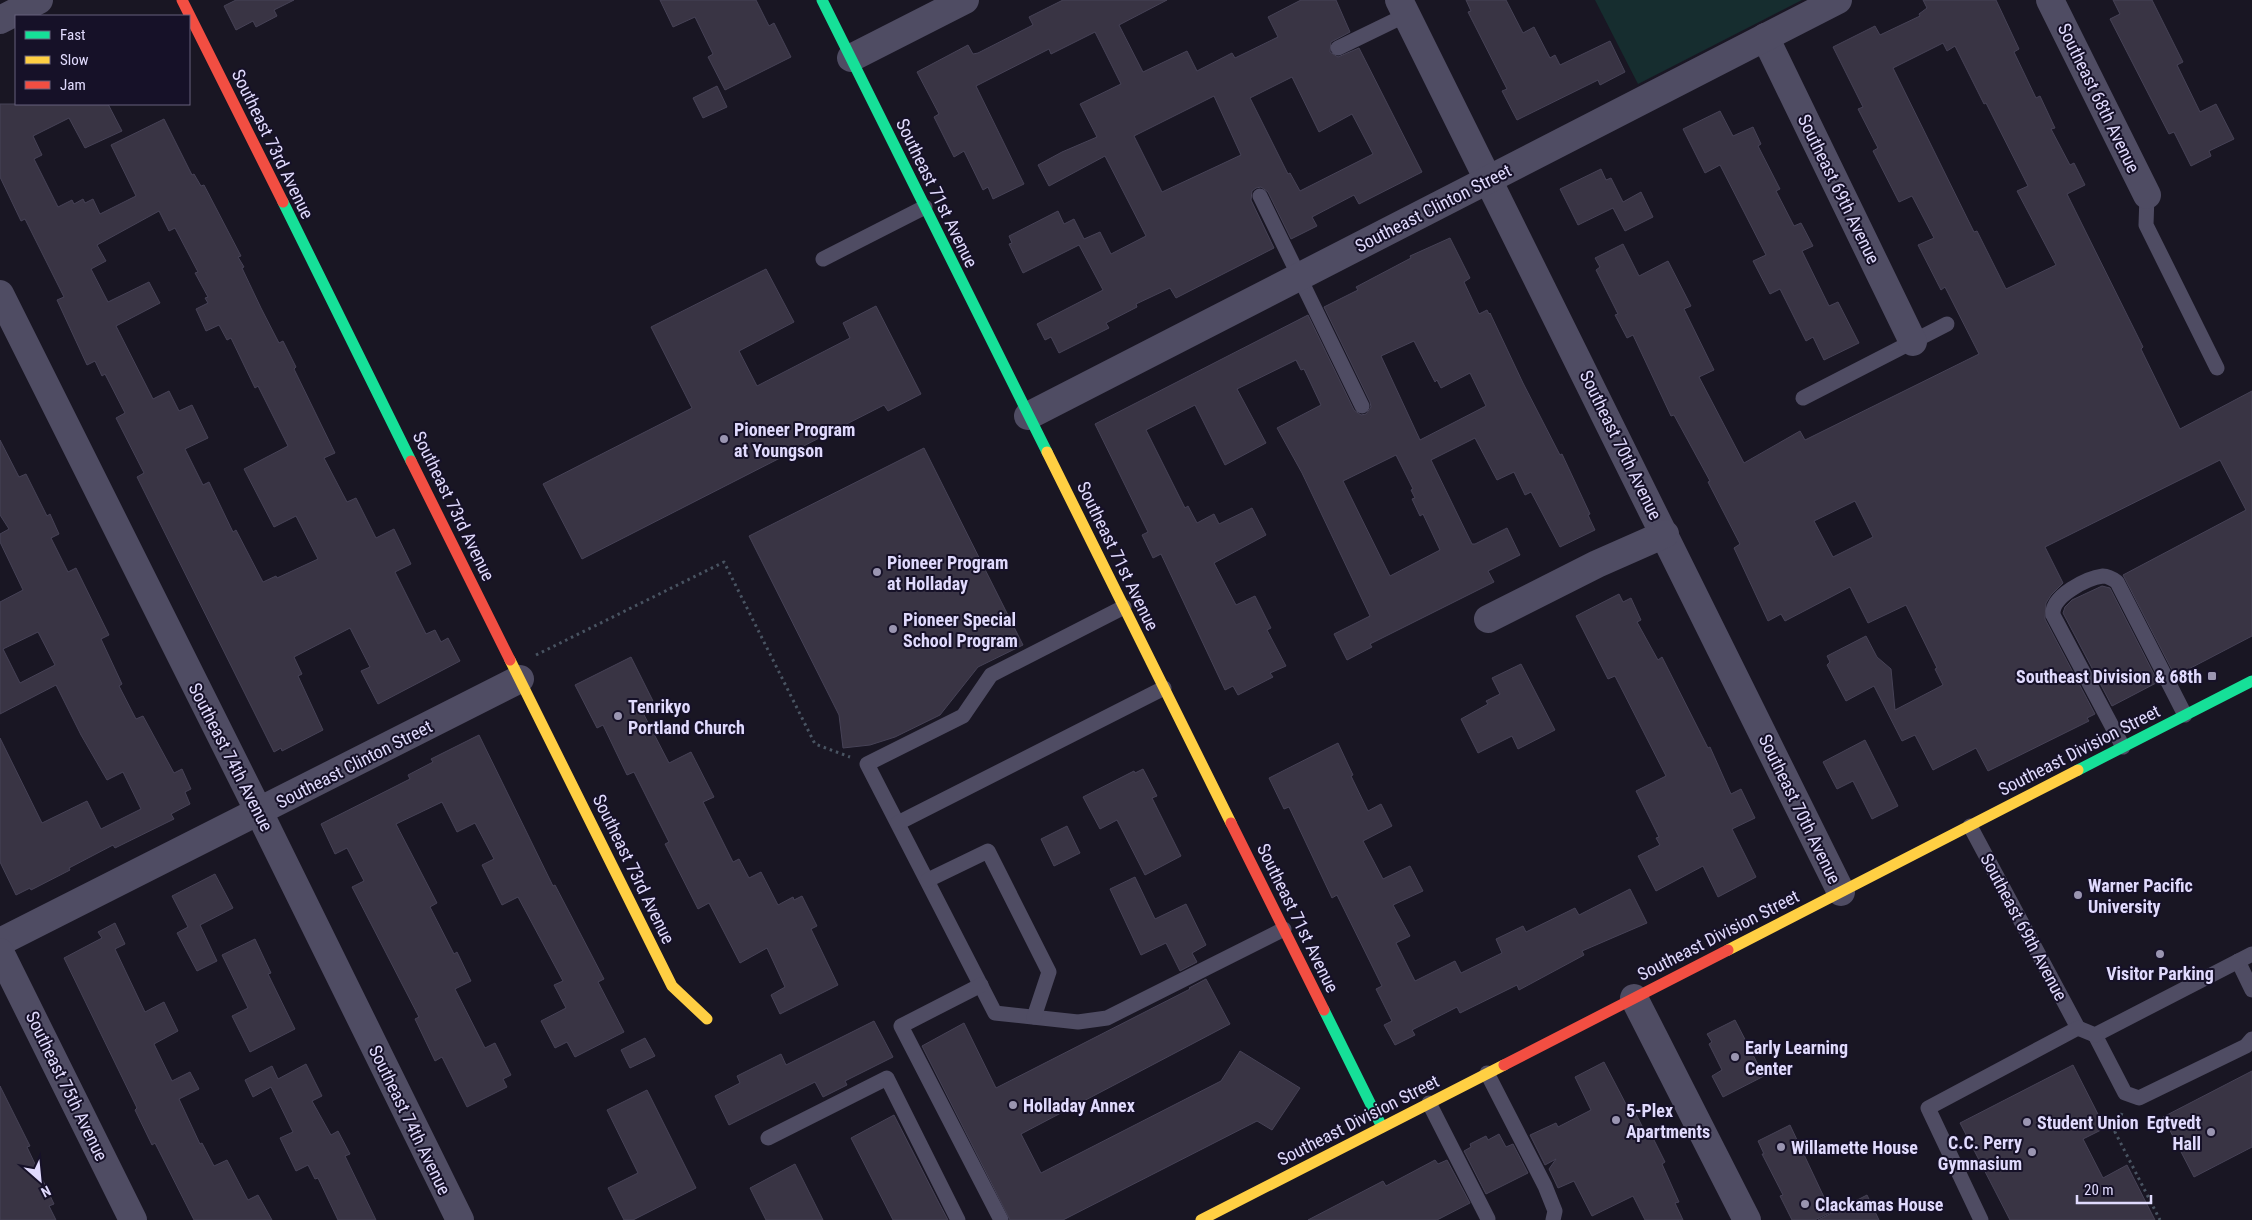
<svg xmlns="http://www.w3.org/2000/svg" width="2252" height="1220" viewBox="0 0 2252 1220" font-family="'Roboto Condensed',sans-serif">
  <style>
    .green { fill: #162d2f }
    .building { fill: #393444; stroke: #464256; fill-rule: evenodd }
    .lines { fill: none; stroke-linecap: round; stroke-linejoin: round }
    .path { stroke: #495462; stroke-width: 3; stroke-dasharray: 2.5 4; stroke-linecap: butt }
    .lane { stroke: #4f4c63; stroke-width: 15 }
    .street { stroke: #4f4c63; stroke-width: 28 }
    .fast { stroke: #16e098; stroke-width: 11 }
    .slow { stroke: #ffcf43; stroke-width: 11 }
    .jam { stroke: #f24e42; stroke-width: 11 }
    .poi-dot { fill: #9a95b1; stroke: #161128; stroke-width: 2 }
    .labels { text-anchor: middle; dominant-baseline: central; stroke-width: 4; stroke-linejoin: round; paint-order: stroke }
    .street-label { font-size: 18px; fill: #e0dafd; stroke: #161128 }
    .poi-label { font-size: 18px; font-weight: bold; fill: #e0dafd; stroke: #161128; text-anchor: start }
  </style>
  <rect width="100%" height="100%" fill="#191623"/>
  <polygon class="green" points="1595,0 1802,0 1638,84"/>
  <g class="building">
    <polygon points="236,0 294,0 274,10 277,16 256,27 253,21 236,30 224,6"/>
    <polygon points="660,0 756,0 769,26 774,23 791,57 725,90 708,57 713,54 695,17 673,27"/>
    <path d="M1063 0H1167L1119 25 1143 72 1187 51 1197 71 1232 53 1235 58 1278 37 1268 17 1301 0H1336L1350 32 1331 42 1330 52 1338 57 1359 48 1422 172 1359 204 1354 195 1312 217 1317 226 1291 239 1268 192 1261 187 1256 188 1252 191 1251 200 1274 248 1176 298 1170 288 1136 304 1137 307 1106 323 1109 328 1059 353 1051 337 1045 340 1037 324 1103 290 1079 245 1023 273 1009 244 1012 243 1009 236 1058 211 1064 224 1074 219 1084 239 1100 232 1111 254 1146 236 1105 156 1049 186 1038 165 1062 152 1097 137 1080 104 1121 84 1095 32 1051 54 1049 49 976 86 1024 184 993 199 988 187 983 190 964 151 954 157 934 117 939 114 917 72 968 45 973 54 978 53 1033 25 1029 17ZM1292 77 1319 132 1352 114 1373 154 1300 191 1290 173 1288 174 1250 98ZM1214 96 1241 155 1162 192 1134 136Z"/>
    <polygon points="1466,0 1506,0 1523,33 1534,27 1550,58 1555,55 1560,65 1610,41 1625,72 1600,85 1598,80 1517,120 1502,91 1507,89 1468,12 1471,11"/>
    <path d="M1923 0H1996L2019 49 2014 52 2036 98 2040 96 2055 128 2051 129 2070 165 2074 163 2085 185 2067 194 2143 347 2141 349 2180 429 2252 391V636L2183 672 2182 670 2174 674 2123 575 2246 510 2220 460 2045 547 2063 583 2051 595 2046 603 2045 619 2095 714 2087 718 2089 721 1988 771 1976 748 1933 770 1915 735 1902 741 1874 686 1846 701 1827 665 1830 662 1827 656 1866 636 1877 657 1891 669 1895 710 1943 685 1935 669 1937 668 1906 605 1868 623 1850 587 1785 621 1781 614 1768 621 1734 548 1740 544 1708 482 1710 481 1674 415 1671 416 1633 335 1627 338 1615 315 1618 314 1596 270 1600 267 1595 258 1623 244 1639 276 1668 261 1691 306 1684 309 1714 370 1699 377 1744 463 1800 431 1805 440 1979 354 1945 287 1941 290 1918 245 1934 238 1912 196 1899 202 1873 151 1878 148 1858 109 1863 107 1833 47 1875 26 1880 35 1920 16 1919 14 1927 8ZM1943 43 1947 51 1955 46 1984 104 1986 103 2028 186 2017 191 2056 265 2006 289 1977 231 1974 232 1893 68ZM1855 501 1873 537 1833 557 1814 521Z"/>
    <polygon points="2113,0 2152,0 2183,62 2177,65 2200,112 2216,104 2234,139 2209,151 2211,156 2191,166 2174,132 2169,134 2110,19 2120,14"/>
    <polygon points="717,86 727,107 703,118 693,98"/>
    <path d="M0 104H108L122 131 85 148 69 118 33 136 42 155 34 159 58 207 72 200 74 204 83 199 85 203 93 199 100 214 136 196 111 145 164 119 192 175 194 174 201 186 204 185 241 256 238 257 244 267 242 268 261 308 279 343 283 341 296 367 294 369 335 453 324 458 347 502 356 498 376 538 394 529 411 564 395 572 426 634 435 630 441 642 448 638 460 661 378 704 361 671 370 667 350 628 294 657 302 674 298 676 323 730 282 751 281 748 274 752 137 477 144 473 116 418 125 413 105 374 102 376 95 361 87 365 57 300 64 297 25 219 21 221 0 177ZM159 211 169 231 175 228 198 272 195 273 208 297 205 298 208 303 196 309 206 331 219 325 227 340 231 338 255 388 258 386 288 446 244 469 274 527 296 516 318 559 277 578 276 576 263 582 236 530 233 532 209 482 203 485 185 449 208 438 192 405 179 411 169 391 153 399 116 326 160 303 149 282 108 302 91 269 106 261 97 245Z"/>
    <polygon points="1720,111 1733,136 1753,127 1761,144 1758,146 1780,189 1776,191 1794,226 1801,223 1813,246 1802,251 1829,306 1838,302 1859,343 1824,360 1813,337 1806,341 1780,289 1770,294 1753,261 1766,255 1720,165 1705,173 1683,129"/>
    <polygon points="1601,169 1606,180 1611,178 1623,202 1641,192 1653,217 1625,231 1613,208 1578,225 1560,189"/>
    <path d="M1450 238 1470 278 1464 282 1479 314 1487 310 1489 314 1490 313 1523 383 1560 455 1562 454 1590 514 1588 515 1595 530 1560 547 1531 492 1525 495 1514 472 1497 480 1475 438 1431 460 1472 544H1475L1507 528 1520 555 1488 571 1494 582 1370 644 1372 647 1347 660 1334 634 1370 616 1302 473 1277 428 1321 405 1304 369 1301 370 1296 360 1237 389 1266 443 1225 465 1195 405 1146 430 1185 508 1188 506 1197 523 1214 514 1219 524 1252 508 1266 535 1214 563 1236 605 1255 596 1271 628 1267 630 1286 666 1270 673 1273 677 1238 695 1233 686 1225 690 1161 554 1153 558 1142 535 1148 532 1095 424 1308 315 1354 410 1361 415 1366 414 1371 407 1370 402 1324 307 1358 290 1356 287 1411 258 1410 256ZM1414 341 1435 382 1437 380 1441 388 1470 373 1486 406 1420 440 1381 356ZM1396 455 1413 489 1411 490 1415 498 1412 499 1420 516 1423 514 1440 550 1390 576 1343 481Z"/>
    <polygon points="766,269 794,322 739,351 757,386 850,338 843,323 876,306 921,394 888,411 884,405 582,559 543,484 692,408 651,327"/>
    <path d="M0 440 19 477 26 474 47 516 50 514 59 534 51 538 68 572 76 568 109 635 101 639 122 684 119 686 136 719 143 716 174 773 182 769 191 789 185 792 190 804 171 814 174 819 115 848 113 845 69 868 70 870 31 890 30 888 16 895 0 862V738L42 823 87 801 101 829 141 809 123 772 107 780 81 735 56 685 0 714V602L23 590 0 542V534L9 529 0 515ZM38 632 55 665 20 683 3 649Z"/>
    <polygon points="924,448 1023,645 978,667 940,715 895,737 870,745 843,748 839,715 749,536"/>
    <polygon points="2102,586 2110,588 2158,682 2112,706 2063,613 2065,607 2072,600"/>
    <polygon points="1619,594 1623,602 1631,598 1641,620 1637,622 1658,660 1662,657 1708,748 1710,747 1731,794 1741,789 1755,818 1732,829 1756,877 1718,897 1703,866 1656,891 1638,856 1660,845 1656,838 1659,837 1636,791 1666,776 1615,676 1608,679 1576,616"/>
    <polygon points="631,657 653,701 640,707 669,763 691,752 714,797 703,802 733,862 739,859 749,878 761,872 778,905 793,897 794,900 802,896 817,926 811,929 838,985 780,1014 771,995 785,987 767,948 740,963 709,903 698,909 665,844 669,842 634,772 627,775 603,725 597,728 575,685"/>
    <polygon points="1521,664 1555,730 1518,749 1512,736 1478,753 1461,719 1488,704 1486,701 1500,694 1492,678"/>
    <polygon points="479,735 553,886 555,885 604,979 598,982 624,1032 575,1057 567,1042 555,1048 541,1021 566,1008 554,985 563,981 518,897 502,905 482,865 494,859 475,823 457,832 442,802 396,824 437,903 430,907 454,954 457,952 471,981 455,989 485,1048 495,1043 511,1075 503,1079 507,1087 467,1107 442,1057 435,1061 415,1019 419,1017 352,887 364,881 347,848 335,854 321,824 410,779 408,775 433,762 431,759"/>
    <polygon points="1865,740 1898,806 1872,819 1853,781 1837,789 1823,762"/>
    <polygon points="1338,743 1353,775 1351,776 1368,811 1381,804 1392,826 1363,841 1383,879 1410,866 1423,891 1393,905 1410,936 1396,943 1415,981 1455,961 1461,973 1502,953 1496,939 1523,926 1526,932 1575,908 1579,915 1630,889 1647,923 1582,951 1584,955 1519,990 1517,985 1460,1013 1457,1007 1412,1030 1415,1035 1395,1045 1384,1025 1392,1021 1376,989 1382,986 1337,895 1332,898 1289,807 1284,809 1269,778"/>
    <polygon points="1143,769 1157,796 1152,798 1181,856 1145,875 1117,820 1100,829 1083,797 1134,771 1135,773"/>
    <polygon points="1067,826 1080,853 1054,866 1041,839"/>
    <polygon points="215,874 233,908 200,925 217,961 197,971 177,933 188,927 172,896"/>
    <polygon points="1135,877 1155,919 1186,904 1206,945 1192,953 1197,962 1180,971 1166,943 1141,955 1110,889"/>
    <polygon points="115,923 125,944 115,949 145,1012 164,1002 178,1031 154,1044 172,1081 190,1072 199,1089 179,1099 200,1144 202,1143 214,1166 227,1160 248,1200 258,1195 272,1220 194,1220 155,1143 152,1145 135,1110 137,1108 64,958 102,938 98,932"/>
    <polygon points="255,939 271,973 268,974 295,1029 250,1052 232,1016 248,1008 222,955"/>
    <polygon points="1206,979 1230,1024 1021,1134 1041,1173 1221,1081 1240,1051 1300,1088 1272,1130 1257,1121 1063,1220 1010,1220 922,1046 964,1023 996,1088 1190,989 1189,988"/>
    <polygon points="1735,1020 1764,1076 1723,1097 1712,1076 1722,1070 1709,1044 1712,1042 1707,1034"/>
    <polygon points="874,1021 893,1057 845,1081 847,1085 823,1097 815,1082 729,1125 715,1096 740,1083 737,1076 781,1054 786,1065"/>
    <polygon points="645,1038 655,1056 630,1068 621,1050"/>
    <polygon points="1604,1062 1628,1108 1632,1106 1644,1130 1648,1128 1665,1162 1662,1164 1679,1202 1675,1203 1683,1220 1645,1220 1633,1196 1592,1216 1574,1181 1558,1188 1549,1169 1556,1159 1545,1165 1530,1135 1556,1123 1558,1127 1591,1110 1575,1077"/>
    <polygon points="306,1064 322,1096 312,1101 331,1135 338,1131 350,1154 345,1156 376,1220 338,1220 318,1178 315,1179 308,1165 296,1171 280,1138 293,1132 271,1087 253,1097 245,1080 272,1066 278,1079"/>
    <polygon points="2073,1065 2105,1128 2083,1139 2103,1178 2127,1165 2155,1220 2010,1220 1960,1123"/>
    <polygon points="2252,1071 2252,1147 2194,1177 2163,1117"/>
    <polygon points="0,1086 30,1146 27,1147 54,1204 49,1206 56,1220 0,1220"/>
    <polygon points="647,1090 696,1188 633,1220 624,1220 608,1188 638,1173 607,1110"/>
    <polygon points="894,1115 939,1203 948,1220 893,1220 851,1138"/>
    <polygon points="1790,1125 1831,1212 1815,1220 1792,1220 1780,1196 1783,1195 1762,1154 1764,1154 1758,1141"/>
    <polygon points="1499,1134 1506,1147 1513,1144 1528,1173 1486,1194 1464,1151 1471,1147 1470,1144 1486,1136 1488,1140"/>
    <polygon points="1435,1160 1438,1164 1447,1160 1470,1203 1437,1220 1308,1220 1383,1181 1386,1186"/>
    <polygon points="795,1164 823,1220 766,1220 750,1188"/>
    <polygon points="1867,1195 1879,1220 1818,1220"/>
  </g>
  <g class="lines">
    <g class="path">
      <polyline points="536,655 724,562 815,744 850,757"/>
      <polyline points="2122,1113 2115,1132 2160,1220"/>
    </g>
    <g class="lane">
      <polyline points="1338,48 1406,15"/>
      <polyline points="2147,195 2146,225 2217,368"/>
      <polyline points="1260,196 1362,406"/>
      <polyline points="823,259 925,207"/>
      <polyline points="1803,398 1947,324"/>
      <polyline points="1124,607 991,675 963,716 867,764 995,1013 1078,1022 1107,1018 1284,929"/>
      <path d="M2123 747 2053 615C2051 596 2087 578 2103 576 2109 576 2113 579 2117 582L2185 715"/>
      <polyline points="898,823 1164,688"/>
      <polyline points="1970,826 2078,1028"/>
      <polyline points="928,880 988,851 1049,972 1034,1017"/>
      <polyline points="2238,961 2252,990"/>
      <polyline points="981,985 901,1026 1001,1220"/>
      <polyline points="2095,1035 2125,1093 2139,1098 2246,1046 2252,1039"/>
      <polyline points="1487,1073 1545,1186 1555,1211 1553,1220"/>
      <polyline points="1429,1103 1488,1219"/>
      <polyline points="768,1138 887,1078 958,1220"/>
      <polyline points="1981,1220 1928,1108 2078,1028 2095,1035 2252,954"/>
    </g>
    <g class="street">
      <polyline points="1399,0 1841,892"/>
      <polyline points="2050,0 2147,195"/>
      <polyline points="0,20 39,0"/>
      <polyline points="1765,37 1913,342"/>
      <polyline points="851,58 965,0"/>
      <polyline points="0,294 259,812 460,1220"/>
      <polyline points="1028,416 1838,0"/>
      <polyline points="1488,619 1597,564 1665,534"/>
      <polyline points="0,942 520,679"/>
      <polyline points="0,952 133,1220"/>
      <polyline points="1634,998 1747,1220"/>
    </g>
    <g class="fast">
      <polyline points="822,0 1047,452"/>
      <polyline points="283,202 411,461"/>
      <polyline points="2078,770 2252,681"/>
      <polyline points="1324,1010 1382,1127"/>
    </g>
    <g class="slow">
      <polyline points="1047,452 1231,823"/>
      <polyline points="510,660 672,986 707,1019"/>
      <polyline points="1728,950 2078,770"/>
      <polyline points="1201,1220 1504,1065"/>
    </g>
    <g class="jam">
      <polyline points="182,0 283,202"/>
      <polyline points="411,461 510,660"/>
      <polyline points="1231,823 1324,1010"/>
      <polyline points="1504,1065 1728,950"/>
    </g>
  </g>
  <g class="poi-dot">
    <circle cx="724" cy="439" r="5"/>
    <circle cx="877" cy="572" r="5"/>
    <circle cx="893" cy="629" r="5"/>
    <rect x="2207" y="671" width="10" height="10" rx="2.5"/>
    <circle cx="618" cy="716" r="5"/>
    <circle cx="2078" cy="895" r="5"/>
    <circle cx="2160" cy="954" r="5"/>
    <circle cx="1735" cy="1057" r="5"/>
    <circle cx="1013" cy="1105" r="5"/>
    <circle cx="1616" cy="1120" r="5"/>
    <circle cx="2027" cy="1122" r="5"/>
    <circle cx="2211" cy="1132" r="5"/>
    <circle cx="1781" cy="1147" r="5"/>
    <circle cx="2032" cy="1152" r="5"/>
    <circle cx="1805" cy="1204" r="5"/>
  </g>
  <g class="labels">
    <g class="street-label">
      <text transform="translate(2099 98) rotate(64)">Southeast 68th Avenue</text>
      <text transform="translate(273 144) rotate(64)">Southeast 73rd Avenue</text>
      <text transform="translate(1839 189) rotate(64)">Southeast 69th Avenue</text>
      <text transform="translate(937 193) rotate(64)">Southeast 71st Avenue</text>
      <text transform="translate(1433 208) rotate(-27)">Southeast Clinton Street</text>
      <text transform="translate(1621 445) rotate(64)">Southeast 70th Avenue</text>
      <text transform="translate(454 506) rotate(64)">Southeast 73rd Avenue</text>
      <text transform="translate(1118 556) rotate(64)">Southeast 71st Avenue</text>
      <text transform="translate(2079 750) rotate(-27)">Southeast Division Street</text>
      <text transform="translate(231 757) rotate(63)">Southeast 74th Avenue</text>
      <text transform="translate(354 764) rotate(-27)">Southeast Clinton Street</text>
      <text transform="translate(1800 809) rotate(64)">Southeast 70th Avenue</text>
      <text transform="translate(634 869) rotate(64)">Southeast 73rd Avenue</text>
      <text transform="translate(1298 918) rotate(64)">Southeast 71st Avenue</text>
      <text transform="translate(2024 927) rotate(62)">Southeast 69th Avenue</text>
      <text transform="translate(1718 935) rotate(-27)">Southeast Division Street</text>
      <text transform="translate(67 1086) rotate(64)">Southeast 75th Avenue</text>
      <text transform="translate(410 1120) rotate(64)">Southeast 74th Avenue</text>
      <text transform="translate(1358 1120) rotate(-27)">Southeast Division Street</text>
    </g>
    <g class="poi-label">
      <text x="734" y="429">Pioneer Program<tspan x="734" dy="21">at Youngson</tspan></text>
      <text x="887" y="562">Pioneer Program<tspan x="887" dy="21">at Holladay</tspan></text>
      <text x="903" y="619">Pioneer Special<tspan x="903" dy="21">School Program</tspan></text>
      <text x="2202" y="676" text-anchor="end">Southeast Division &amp; 68th</text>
      <text x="628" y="706">Tenrikyo<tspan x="628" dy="21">Portland Church</tspan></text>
      <text x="2088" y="885">Warner Pacific<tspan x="2088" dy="21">University</tspan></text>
      <text x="2160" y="973" text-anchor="middle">Visitor Parking</text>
      <text x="1745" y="1047">Early Learning<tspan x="1745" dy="21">Center</tspan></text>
      <text x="1023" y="1105">Holladay Annex</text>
      <text x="1626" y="1110">5-Plex<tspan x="1626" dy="21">Apartments</tspan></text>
      <text x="2037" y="1122">Student Union</text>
      <text x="2201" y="1122" text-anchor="end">Egtvedt<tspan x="2201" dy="21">Hall</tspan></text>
      <text x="2022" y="1142" text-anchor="end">C.C. Perry<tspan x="2022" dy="21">Gymnasium</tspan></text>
      <text x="1791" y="1147">Willamette House</text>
      <text x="1815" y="1204">Clackamas House</text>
    </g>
  </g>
  <rect x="15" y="15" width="175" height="90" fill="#161128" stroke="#67617d"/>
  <rect x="25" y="31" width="25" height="8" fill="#16e098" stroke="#67617d"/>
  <text x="60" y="40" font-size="15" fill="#e0dafd">Fast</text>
  <rect x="25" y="56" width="25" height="8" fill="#ffcf43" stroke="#67617d"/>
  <text x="60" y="65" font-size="15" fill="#e0dafd">Slow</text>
  <rect x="25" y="81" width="25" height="8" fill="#f24e42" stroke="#67617d"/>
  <text x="60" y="90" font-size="15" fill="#e0dafd">Jam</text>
  <g transform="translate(40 1180) rotate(153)" stroke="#161128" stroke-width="4" paint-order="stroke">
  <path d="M0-4L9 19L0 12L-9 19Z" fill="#e0dafd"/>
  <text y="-8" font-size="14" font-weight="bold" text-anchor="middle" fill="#e0dafd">N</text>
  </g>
  <path d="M2077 1195v8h74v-8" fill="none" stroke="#e0dafd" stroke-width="2.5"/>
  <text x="2084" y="1195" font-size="15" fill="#e0dafd" stroke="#161128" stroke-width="4" paint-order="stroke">20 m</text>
</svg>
